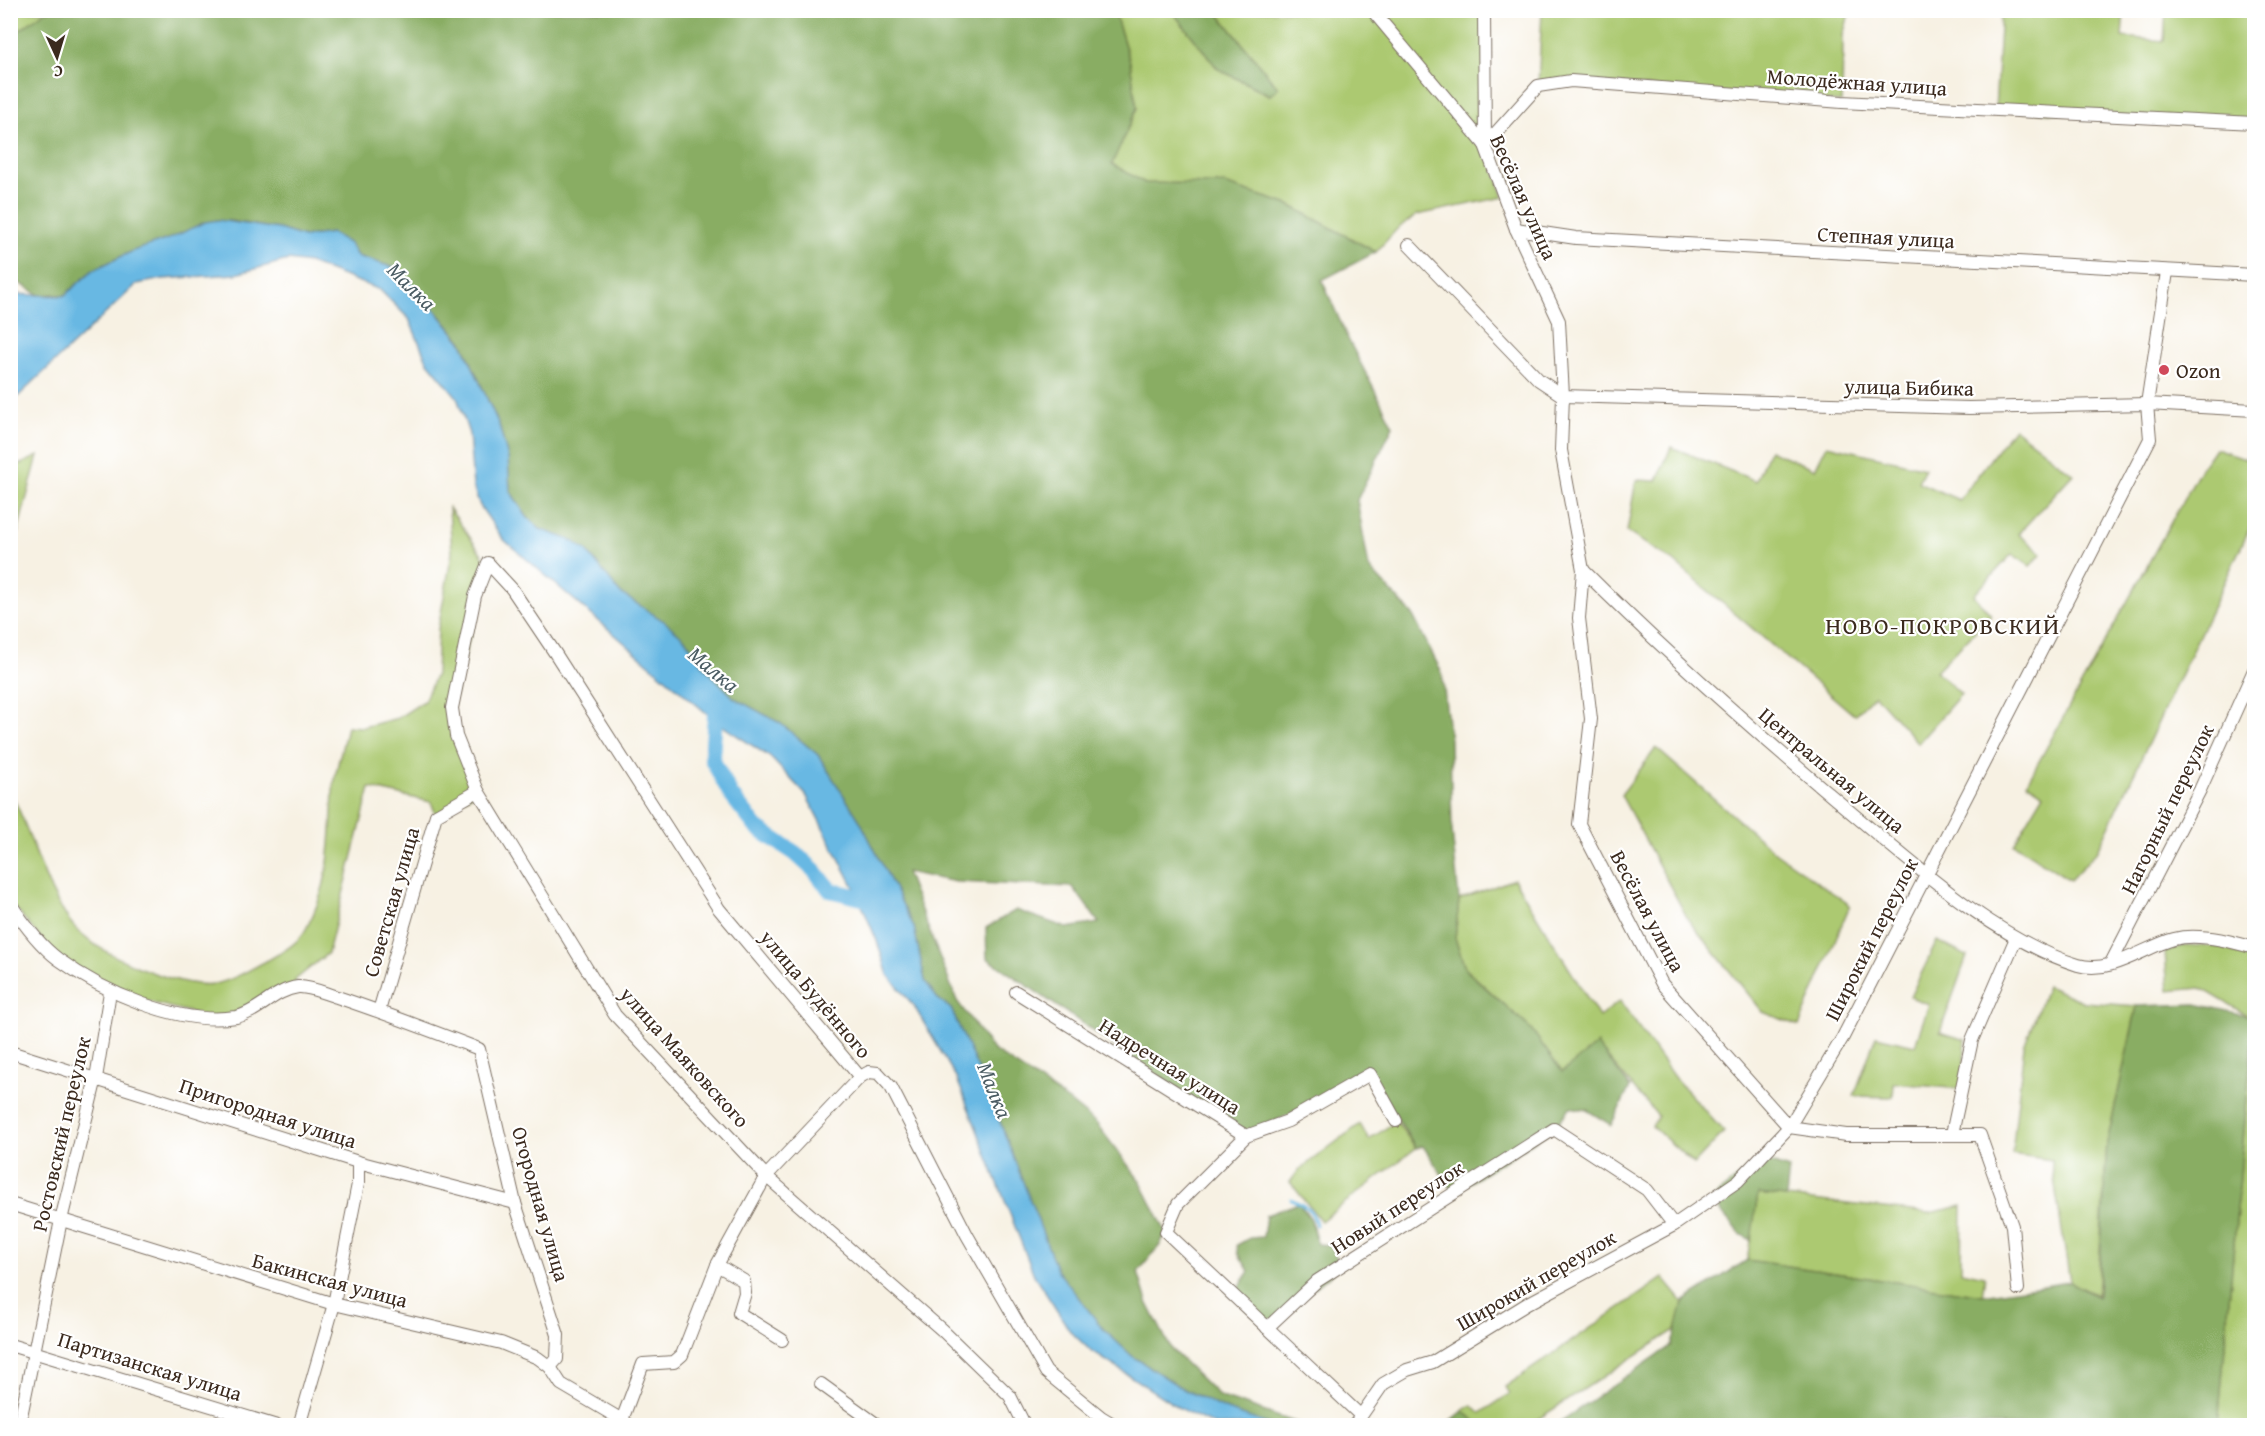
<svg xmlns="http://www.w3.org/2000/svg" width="2265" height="1436" viewBox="0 0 2265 1436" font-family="'Gentium Book Plus',serif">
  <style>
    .green { fill: #acc971; stroke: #747a48; stroke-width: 1.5 }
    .forest { fill: #89ad63; stroke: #626c40; stroke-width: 1.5 }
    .water { fill: #68b8e3; stroke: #527180; stroke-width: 1.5 }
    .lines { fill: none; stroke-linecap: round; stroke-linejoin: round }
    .stream { stroke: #68b8e3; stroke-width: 3 }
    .river { stroke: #68b8e3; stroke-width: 16 }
    .minor-casing { stroke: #7d7063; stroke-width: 14 }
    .minor { stroke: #fff; stroke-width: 12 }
    .poi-dot { fill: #d1495b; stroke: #fff; stroke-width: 2 }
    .labels { text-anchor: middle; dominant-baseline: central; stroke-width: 4.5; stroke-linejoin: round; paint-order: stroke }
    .street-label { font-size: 21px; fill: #3b2a1e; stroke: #fff }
    .poi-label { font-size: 21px; fill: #3b2a1e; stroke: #fff; text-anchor: start }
    .water-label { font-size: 22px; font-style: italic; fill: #4b5c63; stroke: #fff }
    .quarter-label { font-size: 24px; letter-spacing: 1.5px; fill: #3b2a1e; stroke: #fff }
  </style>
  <rect width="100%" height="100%" fill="#fff"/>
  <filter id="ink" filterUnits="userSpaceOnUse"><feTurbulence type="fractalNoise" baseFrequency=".0167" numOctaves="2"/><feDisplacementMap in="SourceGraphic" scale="12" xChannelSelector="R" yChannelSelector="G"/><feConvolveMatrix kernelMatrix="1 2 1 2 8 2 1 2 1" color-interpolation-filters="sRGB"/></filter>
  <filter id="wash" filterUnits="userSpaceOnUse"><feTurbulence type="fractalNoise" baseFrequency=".008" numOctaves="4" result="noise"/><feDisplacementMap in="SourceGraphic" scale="24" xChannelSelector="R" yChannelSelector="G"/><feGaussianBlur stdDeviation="1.35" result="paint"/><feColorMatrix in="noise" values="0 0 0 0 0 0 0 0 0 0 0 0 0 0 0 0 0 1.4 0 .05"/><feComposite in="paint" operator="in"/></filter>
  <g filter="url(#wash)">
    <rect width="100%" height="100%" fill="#f7f1e3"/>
    <g class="green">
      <polygon points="11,11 46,11 20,30 11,43"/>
      <polygon points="1114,11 1172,11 1218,69 1269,95 1277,87 1216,11 1484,11 1485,145 1504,197 1417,215 1397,229 1376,252 1289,205 1224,184 1145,183 1111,164 1137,108 1130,62"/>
      <polygon points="1542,11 1850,11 1843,35 1842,102 1571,81 1538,86"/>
      <polygon points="2001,11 2124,11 2122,37 2164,41 2166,11 2254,11 2254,123 1995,110"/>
      <polygon points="2014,428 2073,474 2018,534 2042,553 2030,566 2012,554 1974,595 1991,615 1936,671 1961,694 1918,743 1875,695 1854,715 1673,561 1627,532 1636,480 1657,481 1671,447 1756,481 1769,450 1815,469 1827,445 1925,468 1918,482 1959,500"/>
      <polygon points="2215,448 2254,461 2254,519 2098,850 2070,880 2014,844 2044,794 2027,783 2201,468"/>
      <polygon points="38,456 11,556 11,464 21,464"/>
      <path d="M449 508 488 563 452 708 478 791 436 815 431 802 370 788 328 953 295 980 298 987 239 1016 213 1018 110 992 57 958 11 903 10 791C34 836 43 892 77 930 99 955 181 989 214 984 232 981 251 969 268 960 282 952 298 944 306 929 332 881 330 844 333 792 335 770 343 747 347 726L363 727 398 718 424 701 436 674 438 629 452 553Z"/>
      <polygon points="1656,748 1776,853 1850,905 1799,1026 1763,1012 1689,921 1621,795"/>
      <polygon points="1514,879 1599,1017 1620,1001 1674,1077 1724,1132 1694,1164 1652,1126 1658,1116 1597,1045 1562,1073 1531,1029 1465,968 1455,938 1459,900"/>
      <polygon points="1937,941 1967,956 1940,1032 1966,1040 1961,1089 1894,1083 1893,1097 1854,1096 1876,1036 1915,1045 1929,1004 1910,997"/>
      <polygon points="2185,945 2220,947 2254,959 2254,1425 2218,1425 2254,1019 2201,988 2168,991 2165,952"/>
      <polygon points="2047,986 2084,1002 2137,1006 2107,1143 2097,1295 2070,1282 2051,1160 2012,1154 2024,1046"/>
      <polygon points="1396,1121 1416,1148 1321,1221 1290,1182 1300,1169 1360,1124 1369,1140"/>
      <polygon points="1758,1194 1929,1213 1962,1206 1961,1271 1985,1276 1982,1295 1747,1260"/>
      <polygon points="1663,1278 1683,1302 1678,1328 1529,1425 1480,1425 1463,1411 1472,1405 1481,1413 1509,1394 1505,1387"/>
    </g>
    <g class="forest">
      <polygon points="46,11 1114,11 1130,62 1137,108 1112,164 1145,183 1224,184 1289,205 1376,252 1322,280 1347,337 1393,426 1357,500 1369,568 1412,614 1442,673 1450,740 1452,831 1459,900 1455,938 1465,969 1531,1029 1562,1072 1597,1044 1630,1087 1611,1125 1587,1110 1570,1107 1554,1129 1454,1193 1423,1146 1416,1148 1370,1074 1246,1136 987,958 986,928 1016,910 1067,928 1099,923 1073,887 956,882 906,872 957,1001 993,1050 1069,1101 1096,1123 1140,1181 1166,1232 1160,1245 1138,1272 1147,1302 1171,1349 1219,1396 1303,1425 1271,1426 1227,1410 1183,1389 1132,1356 1104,1330 1057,1270 988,1091 951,1009 937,998 925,981 914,927 860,821 818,755 780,723 734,698 707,670 685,639 620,593 587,551 540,529 527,517 510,491 508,458 499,425 462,342 424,296 395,268 357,256 350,244 332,233 304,237 279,229 231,221 205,222 171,238 133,251 93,270 64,296 52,294 41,296 11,278 11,43 20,30"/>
      <polygon points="1172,11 1216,11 1278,88 1270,95 1218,69"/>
      <polygon points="2196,1004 2254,1017 2218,1425 1554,1426 1672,1345 1683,1302 1747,1260 1982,1295 2070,1282 2098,1297 2107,1143 2137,1006"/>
      <polygon points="1759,1159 1789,1169 1786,1197 1758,1194 1751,1240 1740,1234 1711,1200"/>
      <polygon points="1299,1203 1311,1219 1317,1244 1330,1245 1341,1266 1267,1328 1234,1296 1249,1271 1238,1253 1237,1245 1250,1238 1263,1237 1266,1215"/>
      <polygon points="1463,1411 1480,1425 1439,1425 1448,1423"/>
    </g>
    <polygon class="water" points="218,220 279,229 304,237 332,233 350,244 357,256 395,268 424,296 462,343 499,425 508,458 510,491 527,517 540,529 573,541 587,551 620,593 664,621 685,639 707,670 734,698 780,723 818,755 860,821 914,927 925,981 937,998 951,1009 988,1091 1057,1270 1104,1330 1132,1356 1183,1389 1227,1410 1271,1425 1214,1425 1179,1408 1091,1351 1070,1331 1034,1275 957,1079 914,1006 888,975 877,941 855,889 806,795 770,757 718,723 503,539 480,506 473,486 469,434 457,397 427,361 409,319 380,290 309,263 288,260 236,274 163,279 137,284 11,403 11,294 64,296 93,270 133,251 171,238 205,222"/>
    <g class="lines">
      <path class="stream" d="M1291 1199C1305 1206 1313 1209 1316 1225"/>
      <polyline class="river" points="716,701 712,759 731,795 757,828 795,853 815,871 830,890 870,900"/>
    </g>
  </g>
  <g filter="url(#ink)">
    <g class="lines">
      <g class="minor-casing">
        <g id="minor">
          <polyline points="1372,10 1485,145 1516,229 1559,321 1563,396 1969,408 2147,404 2254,410"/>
          <polyline points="1484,10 1485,145"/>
          <polyline points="1485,145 1538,86 1571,81 1842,102 2254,123"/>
          <polyline points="1516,229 1576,238 2254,275"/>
          <polyline points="1409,245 1539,380 1563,396 1561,450 1583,570 1579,618 1591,719 1579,824 1662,984 1789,1127 1846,1135 1980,1135 2012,1226 2018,1289"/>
          <path d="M1583 570C1669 656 1760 736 1853 814 1918 868 1997 940 2078 965 2110 975 2144 947 2174 939 2197 933 2231 941 2254 948"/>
          <path d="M10 903C23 923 38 944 58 959 103 992 179 1026 236 1017 258 1013 274 990 298 987 310 986 326 994 337 997 385 1013 432 1031 479 1049L515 1203 558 1335 557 1359 550 1367"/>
          <polyline points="2111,963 2200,790 2254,670"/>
          <polyline points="1016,992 1246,1136 1178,1204 1166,1232 1360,1415"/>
          <polyline points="379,1011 436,815 478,791"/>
          <polyline points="10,1052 358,1162 515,1203"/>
          <polyline points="1952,1134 1972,1040 2016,938"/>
          <polyline points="1246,1136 1288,1121 1370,1074 1396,1121"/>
          <polyline points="10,1204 334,1304 501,1343 538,1358 550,1367 561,1384 622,1420"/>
          <polyline points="717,1265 744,1281 745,1293 739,1313 782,1340"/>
          <polyline points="1267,1328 1317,1281 1554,1129 1647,1190 1674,1225"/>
          <polyline points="10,1345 277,1426"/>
          <polyline points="821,1384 879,1426"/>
          <polyline points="19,1426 61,1220 96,1078 110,992"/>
          <polyline points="299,1426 334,1304 358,1184 358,1162"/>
          <polyline points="631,1426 622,1420 643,1364 674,1362 682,1355 717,1265 766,1176 860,1077"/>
          <polyline points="1025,1426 1010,1396 942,1330 766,1176 615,1015 478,791 456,736 452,708 475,596 488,563 512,589 555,653 719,909 860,1077 869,1072 878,1073 891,1087 967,1235 1046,1372 1101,1417 1116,1426"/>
          <polyline points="1354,1426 1383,1384 1407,1370 1433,1362 1527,1304 1674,1225 1738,1181 1789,1127 1843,1037 2150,439 2147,404 2167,272"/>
        </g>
      </g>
      <use href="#minor" class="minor"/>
    </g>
  </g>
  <circle class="poi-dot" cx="2164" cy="370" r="6"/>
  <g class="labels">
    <g class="street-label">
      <text transform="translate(1857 82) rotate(4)">Молодёжная улица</text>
      <text transform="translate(1524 197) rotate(66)">Весёлая улица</text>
      <text transform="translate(1886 237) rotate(3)">Степная улица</text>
      <text transform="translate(1909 387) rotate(1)">улица Бибика</text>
      <text transform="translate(1832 770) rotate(40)">Центральная улица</text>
      <text transform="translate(2167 809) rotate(-64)">Нагорный переулок</text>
      <text transform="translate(391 902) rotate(-74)">Советская улица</text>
      <text transform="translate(1648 911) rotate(62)">Весёлая улица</text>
      <text transform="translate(1871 939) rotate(-63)">Широкий переулок</text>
      <text transform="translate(816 994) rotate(50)">улица Будённого</text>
      <text transform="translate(685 1057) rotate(48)">улица Маяковского</text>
      <text transform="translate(1170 1066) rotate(32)">Надречная улица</text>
      <text transform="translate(268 1113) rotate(18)">Пригородная улица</text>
      <text transform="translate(61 1134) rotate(-77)">Ростовский переулок</text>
      <text transform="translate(541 1204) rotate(74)">Огородная улица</text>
      <text transform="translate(1397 1207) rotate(-33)">Новый переулок</text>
      <text transform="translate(330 1280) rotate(15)">Бакинская улица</text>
      <text transform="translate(1536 1280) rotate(-30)">Широкий переулок</text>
      <text transform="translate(150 1366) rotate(17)">Партизанская улица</text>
    </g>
    <g class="poi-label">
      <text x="2176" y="370">Ozon</text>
    </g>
    <g class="water-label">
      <text transform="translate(412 286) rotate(45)">Малка</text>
      <text transform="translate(714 669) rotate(40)">Малка</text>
      <text transform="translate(995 1090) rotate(68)">Малка</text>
    </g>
    <g class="quarter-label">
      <text x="1943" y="625">НОВО-ПОКРОВСКИЙ</text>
    </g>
  </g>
  <rect width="2265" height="1436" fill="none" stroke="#fff" stroke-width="36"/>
  <g transform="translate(57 57) rotate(176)" stroke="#ffffff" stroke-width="4.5" paint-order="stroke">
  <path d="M0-4.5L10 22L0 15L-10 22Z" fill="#3b2a1e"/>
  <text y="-9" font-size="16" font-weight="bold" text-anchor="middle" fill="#3b2a1e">С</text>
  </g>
</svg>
